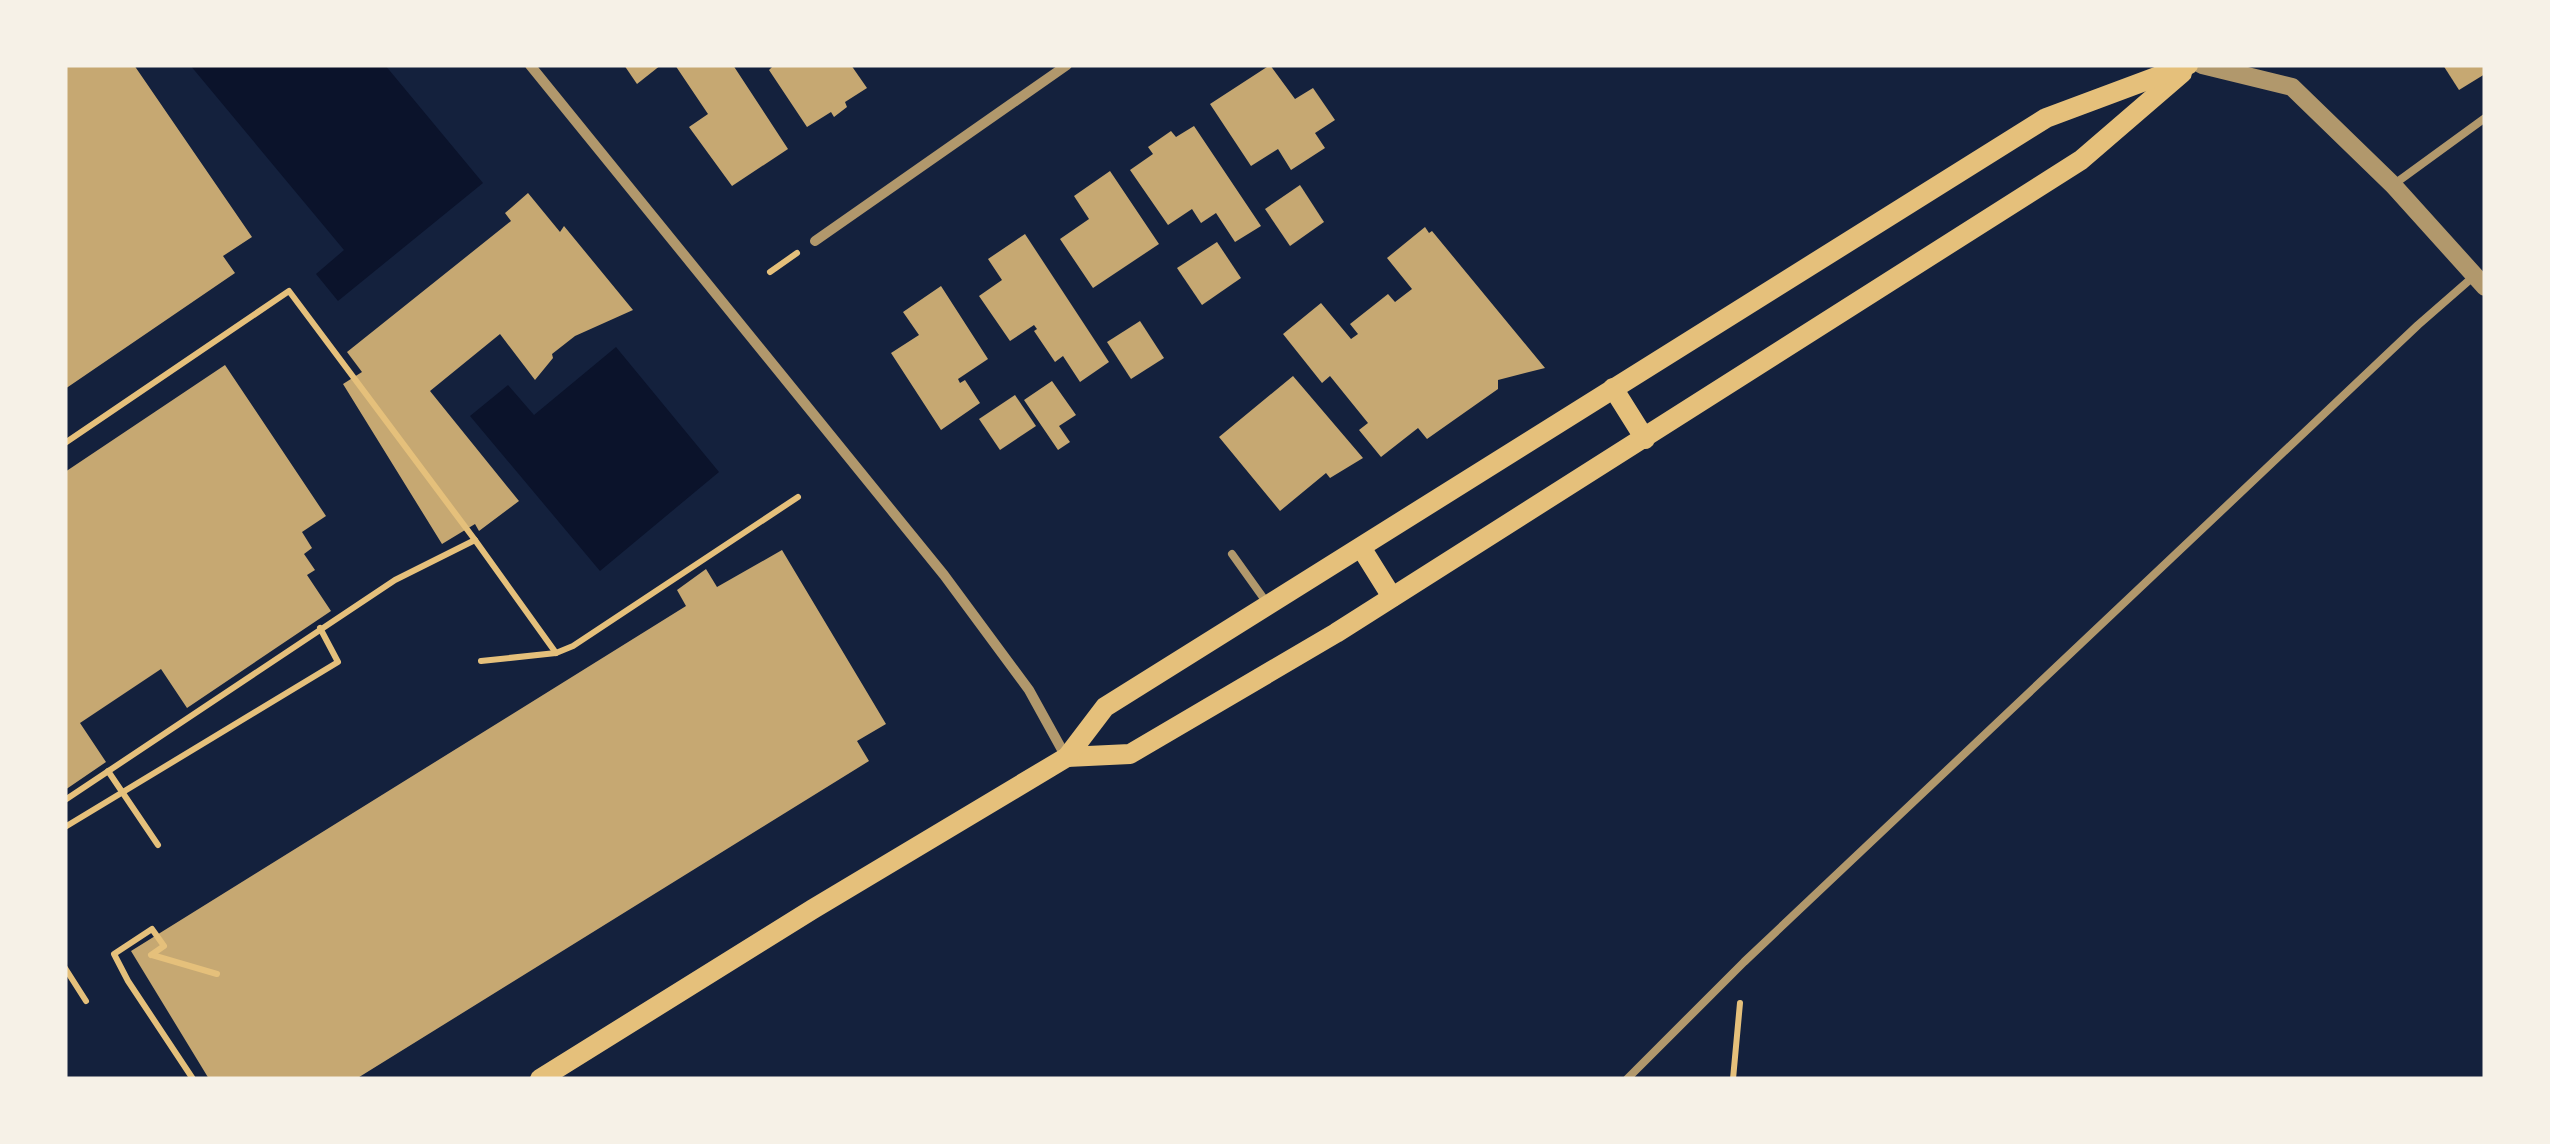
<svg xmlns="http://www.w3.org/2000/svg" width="2550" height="1144" viewBox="0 0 2550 1144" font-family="'Nunito Sans',sans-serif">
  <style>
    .water { fill: #0b132b }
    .building { fill: #c6a872 }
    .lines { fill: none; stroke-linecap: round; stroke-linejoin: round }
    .path { stroke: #e5c07b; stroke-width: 6 }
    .service { stroke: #b1986c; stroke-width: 8 }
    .minor { stroke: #b1986c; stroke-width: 10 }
    .tertiary { stroke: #b1986c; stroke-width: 18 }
    .secondary { stroke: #e5c07b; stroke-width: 20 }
  </style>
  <rect width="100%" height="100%" fill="#14213d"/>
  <g class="water">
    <polygon points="190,65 385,65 483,183 338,301 316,274 344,250"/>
    <polygon points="616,347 719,472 600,571 470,416 508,385 534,415"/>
  </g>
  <g class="building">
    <polygon points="65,65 134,65 252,237 223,256 235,273 65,389"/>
    <polygon points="624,65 661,65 637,84"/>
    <polygon points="675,65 733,65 788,149 732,186 689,127 708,114"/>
    <polygon points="774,65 851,65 867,88 845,102 847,107 834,117 831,112 807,127 769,70"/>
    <polygon points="1270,65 1295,99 1313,88 1335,120 1315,133 1325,148 1291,170 1278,149 1251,166 1210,104"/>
    <polygon points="2443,65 2485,65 2485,74 2459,90"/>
    <polygon points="1194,126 1261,226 1235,242 1216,213 1201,223 1192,209 1168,225 1130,170 1153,154 1148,147 1171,131 1176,137"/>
    <polygon points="1110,171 1159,244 1093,288 1060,239 1089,219 1074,196"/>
    <polygon points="1300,185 1324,222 1290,246 1265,209"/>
    <polygon points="528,193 560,232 564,226 633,310 575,336 552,354 553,358 535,380 500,334 430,391 519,501 479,531 475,524 442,544 343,384 362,372 347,352 511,221 505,213"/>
    <polygon points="1425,227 1429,233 1432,231 1545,368 1498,380 1498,389 1427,439 1418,428 1381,457 1359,430 1368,423 1330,376 1322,383 1283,334 1321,303 1351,339 1358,334 1350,324 1388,294 1395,302 1412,289 1387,258"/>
    <polygon points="1025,234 1109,362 1080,382 1063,356 1055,362 1034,331 1037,329 1034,325 1010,341 979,296 1002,280 988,259"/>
    <polygon points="1217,242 1241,278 1202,305 1177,268"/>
    <polygon points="941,286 988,359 958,379 960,383 965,380 980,403 941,430 891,353 919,335 903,312"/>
    <polygon points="1140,321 1164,358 1131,379 1107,342"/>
    <polygon points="225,365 326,516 302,532 312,548 304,554 315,570 307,575 331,611 187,708 161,669 80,723 106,762 65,790 65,472"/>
    <polygon points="1293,376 1363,458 1330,478 1326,473 1280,511 1219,437"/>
    <polygon points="1052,381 1076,415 1059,426 1070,442 1058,450 1024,400"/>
    <polygon points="1015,395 1036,426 1000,450 979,419"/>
    <polygon points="782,550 886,724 857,741 869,761 356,1079 209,1079 131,951 686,606 677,590 706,569 717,587"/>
  </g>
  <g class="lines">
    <g class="path">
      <polyline points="770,272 797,253"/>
      <polyline points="65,443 289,291 475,540"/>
      <polyline points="481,661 556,653 573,646 798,497"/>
      <polyline points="108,771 158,845"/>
      <polyline points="65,800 395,580 475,540 556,653"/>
      <polyline points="65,827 338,662 320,628"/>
      <polyline points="151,955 164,946 152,929 114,954 128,981 193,1079"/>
      <polyline points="152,955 217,974"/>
      <polyline points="65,968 86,1001"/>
      <polyline points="1733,1079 1740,1003"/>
    </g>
    <g class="service">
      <polyline points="2393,185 2485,118"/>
      <polyline points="1232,554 1267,603"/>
      <polyline points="1627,1079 1744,962 2418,325 2473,277"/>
    </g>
    <g class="minor">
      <polyline points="530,65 944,575 1029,690 1066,757"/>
      <polyline points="815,241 1067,65"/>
    </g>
    <polyline class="tertiary" points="2202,65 2292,87 2393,185 2485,287"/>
    <g class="secondary">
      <polyline points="1613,388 1645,439"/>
      <polyline points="1362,549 1392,597"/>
      <polyline points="1067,757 1130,754 1336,633 2081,160 2182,73"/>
      <polyline points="540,1079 813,909 1067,757 1105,707 2046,118 2188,65"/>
    </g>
  </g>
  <rect width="2550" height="1144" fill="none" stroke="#f6f1e7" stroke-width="135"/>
</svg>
